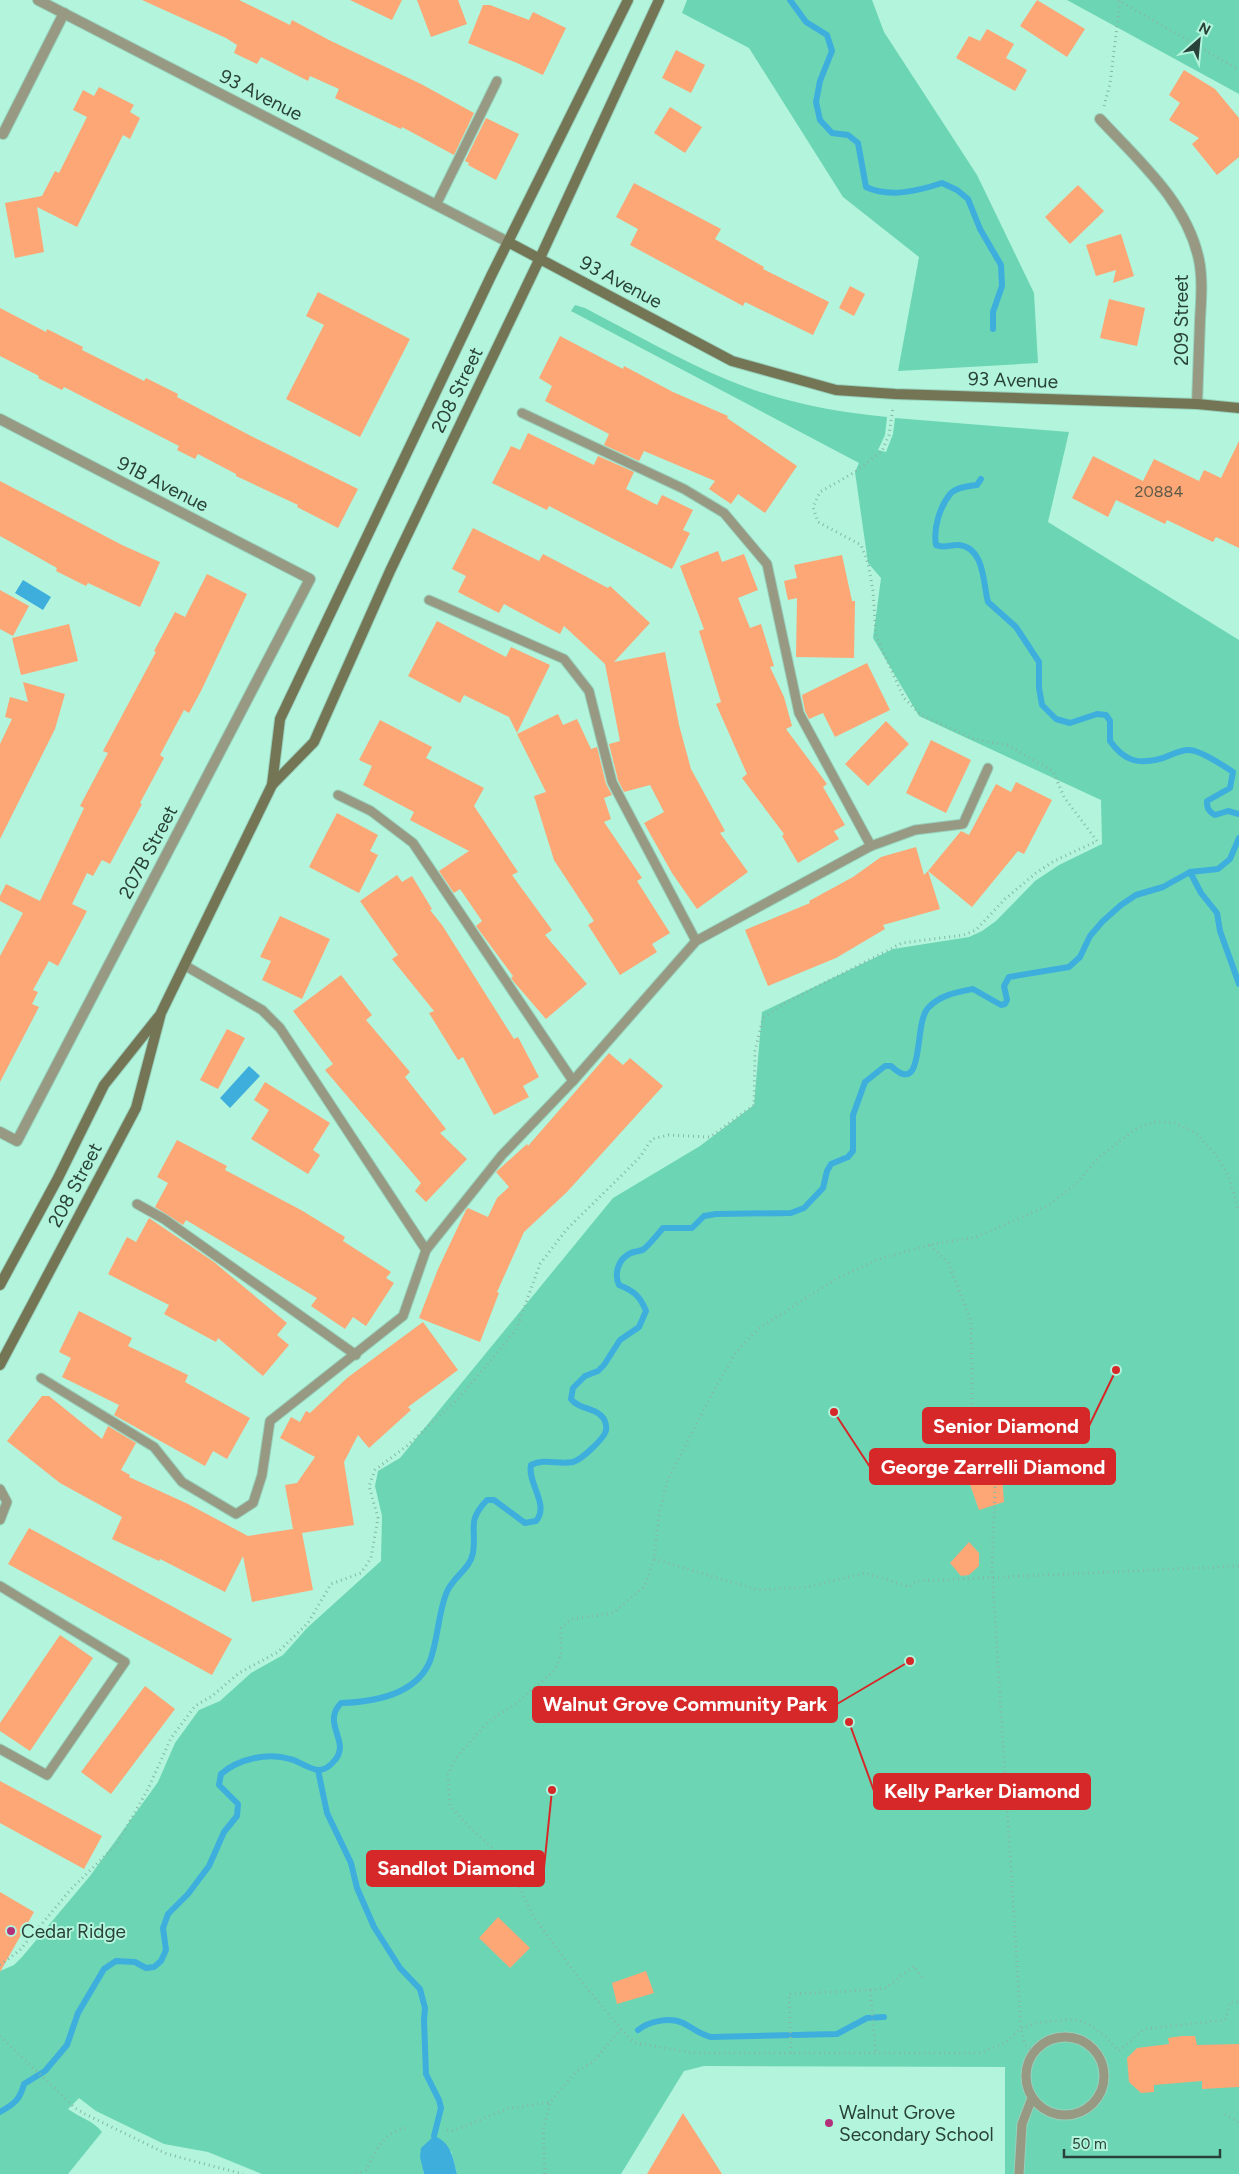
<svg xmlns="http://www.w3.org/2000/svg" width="1239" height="2174" viewBox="0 0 1239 2174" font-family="Figtree,sans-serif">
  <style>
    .green { fill: #6cd6b4 }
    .water { fill: #3eaedd }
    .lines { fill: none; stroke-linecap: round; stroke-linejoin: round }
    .stream { stroke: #3eaedd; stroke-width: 6 }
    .building { fill: #fda776 }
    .lane-casing { stroke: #97d0bb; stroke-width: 11 }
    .street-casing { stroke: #97d0bb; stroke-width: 12 }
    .secondary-casing { stroke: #97d0bb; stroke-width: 12 }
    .path { stroke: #84b8a5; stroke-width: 3; stroke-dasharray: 1 4; stroke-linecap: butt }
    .lane { stroke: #989982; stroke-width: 9 }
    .street { stroke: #989982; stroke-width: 10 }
    .secondary { stroke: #747554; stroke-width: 10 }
    .poi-dot { fill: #b2307a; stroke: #b3f4dc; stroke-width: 2 }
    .labels { text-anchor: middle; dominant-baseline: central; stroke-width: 4; stroke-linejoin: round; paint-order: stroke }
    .number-label { font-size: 16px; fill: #5d5b48 }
    .street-label { font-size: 19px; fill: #284239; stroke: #b3f4dc }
    .poi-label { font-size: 19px; fill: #284239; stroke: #b3f4dc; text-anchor: start }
    .leader { fill: none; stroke: #d62828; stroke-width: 2 }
    .callout-dot { fill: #d62828; stroke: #b3f4dc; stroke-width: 2 }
    .callout { fill: #d62828; stroke: #d62828; stroke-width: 2 }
    .callout-label { font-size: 20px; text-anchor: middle; font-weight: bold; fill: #fff }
  </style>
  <rect width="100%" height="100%" fill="#b3f4dc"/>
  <g class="green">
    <polygon points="687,0 872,0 884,32 977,175 1034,293 1038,363 898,371 919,257 843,197 749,48 682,13"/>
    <polygon points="1067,0 1239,0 1239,94"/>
    <path d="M575 305 585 308C631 332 680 360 728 380 778 401 833 412 887 417L885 435 878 450 886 452 893 434 895 418 1069 432 1048 522 1239 640V2174H1005V2067L704 2066 684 2071 621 2174H457L451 2151 423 2171 424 2174H262L208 2152 164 2144 96 2111 79 2098 68 2109C79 2117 94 2121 102 2132L68 2174H0V1971L14 1965 22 1957 90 1876 158 1782 175 1743 199 1710 220 1701 251 1673 283 1655 307 1628 381 1561 382 1516 375 1486 378 1471 400 1458 613 1198 700 1146 754 1105 762 1012 893 949 969 937 982 931 996 921 1035 881 1059 865 1102 844 1101 800 919 716 873 638 881 578 868 563 855 472 859 463 571 311Z"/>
  </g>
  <g class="water">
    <polygon points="23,580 51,597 43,610 15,593"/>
    <polygon points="249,1066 260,1076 230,1108 220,1098"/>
    <path d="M434 2136C451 2142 453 2158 457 2174H424L420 2157 421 2148Z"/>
  </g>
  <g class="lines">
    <g class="stream">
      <path d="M790 0 806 22 827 35 832 51 820 81 816 102 820 120 832 133 848 135 858 143 866 187C889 198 918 191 942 183L957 190 968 199 980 229 1001 265 1002 286 993 312V329"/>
      <path d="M981 479 977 485C969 486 957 487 951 493 940 506 933 528 936 545 944 549 951 544 959 545 985 548 983 584 988 602L1016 627 1039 662V688L1042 705 1056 719 1070 723 1097 714 1106 715 1110 721V741C1125 762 1139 765 1163 758 1172 755 1179 750 1189 750 1200 750 1224 766 1233 772L1230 788 1207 801C1207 808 1208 811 1215 815L1228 811 1239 814"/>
      <polyline points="1190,872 1201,893 1217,913 1220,931 1239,984"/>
      <polyline points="318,1770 327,1813 351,1863 357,1888 374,1927 400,1968 420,1989 425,2008 424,2020 426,2074 439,2100 441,2108 434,2136"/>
      <path d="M638 2030C649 2021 670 2017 683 2023 693 2028 699 2034 711 2037L837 2034 867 2018 884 2017"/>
      <path d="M0 2112C14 2104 20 2100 24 2084L45 2071 67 2045 78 2013 104 1969 116 1961 135 1962 146 1968 154 1967 161 1961 166 1950 163 1928 168 1914 188 1894 209 1866 224 1832 237 1816 238 1804 219 1785 221 1774C238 1759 268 1752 290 1759 299 1761 310 1770 319 1770 325 1770 331 1765 335 1760 351 1741 321 1724 341 1703 373 1702 416 1695 430 1661 438 1639 438 1615 446 1594 452 1577 470 1570 473 1553 477 1528 466 1522 487 1500H494L525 1523 536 1521C550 1505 527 1483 531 1465 545 1458 558 1465 573 1462 581 1460 605 1438 606 1430 607 1427 605 1421 604 1419 596 1407 579 1410 571 1399L573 1388 585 1376 598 1371 604 1365 620 1340 639 1327 646 1311C640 1296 634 1291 619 1285 614 1274 618 1260 629 1254 633 1251 640 1252 644 1249 651 1243 657 1235 663 1228H692L704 1216 716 1214 791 1213 804 1208 823 1188 827 1171 831 1164 848 1157 853 1151V1115L865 1082 885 1066H891C926 1099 913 1024 928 1008 940 995 957 992 973 989L1001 1005 1005 1004 1007 1000 1004 986 1009 977 1069 967 1080 957 1090 936 1103 921 1121 905 1136 895 1163 887 1190 872 1218 869 1230 859 1239 838"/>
    </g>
  </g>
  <g class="building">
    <polygon points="142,0 239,0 290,25 292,20 329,40 421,84 474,113 454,155 402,127 401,129 335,98 339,89 310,76 308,81 261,57 257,64 234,53 237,45 226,38"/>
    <polygon points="350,0 402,0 392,20"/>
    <polygon points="417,0 458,0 467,24 431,37"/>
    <polygon points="1037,0 1085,29 1067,57 1020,26"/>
    <polygon points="483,5 490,5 529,20 533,12 566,28 543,75 517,63 468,43"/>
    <polygon points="987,29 1014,44 1006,58 1027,70 1015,91 956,58 969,36 980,41"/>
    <polygon points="676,50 705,65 691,93 662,78"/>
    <polygon points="1184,70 1215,89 1239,118 1239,157 1217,175 1192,144 1199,138 1169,120 1180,103 1169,95"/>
    <polygon points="99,87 134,105 130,112 140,118 130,139 123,135 77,227 37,207 44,252 15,258 5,203 42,196 55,171 59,173 87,117 73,110 83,90 94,96"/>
    <polygon points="670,107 702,127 685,153 654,133"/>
    <polygon points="486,118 519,134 496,180 468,165 469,163 465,161"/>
    <polygon points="634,183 721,229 715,239 764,267 763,269 829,302 813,335 745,302 743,306 630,245 638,229 616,217"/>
    <polygon points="1078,185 1104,211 1070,244 1045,217"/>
    <polygon points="1121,234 1134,276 1113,283 1116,270 1096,276 1086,245"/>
    <polygon points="850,286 865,294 854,316 839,308"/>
    <polygon points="318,292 410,339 360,437 286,399 324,325 306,316"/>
    <polygon points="1109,299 1145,308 1137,346 1100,338"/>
    <polygon points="0,308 46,332 47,329 83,347 82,350 144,381 146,378 178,394 177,397 251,436 358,489 338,528 297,507 298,505 236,476 236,474 198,454 195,459 177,450 179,446 64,387 62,390 38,378 39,376 0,356"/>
    <polygon points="560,336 623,369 624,366 673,392 728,416 727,418 797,466 765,513 738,494 731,504 709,489 715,481 644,451 639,461 604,445 609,434 545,401 552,386 539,378"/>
    <polygon points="528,433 594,465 598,456 634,472 626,489 657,505 662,495 693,510 683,530 690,533 672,569 549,506 547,510 492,483 511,446 520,450"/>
    <polygon points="1239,441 1239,548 1216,537 1213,542 1167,520 1165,524 1116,500 1108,517 1072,498 1093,456 1143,481 1154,459 1199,481 1204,470 1221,478"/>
    <polygon points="0,481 122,545 160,562 140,607 88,583 86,586 56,571 57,568 0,536"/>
    <polygon points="473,528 539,561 543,554 608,588 610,586 650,623 614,662 665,652 679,725 691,769 725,831 720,833 748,872 697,909 672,873 644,823 664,812 650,785 624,792 618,780 609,744 620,741 605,664 564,626 560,634 504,604 499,613 458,592 466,576 452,569"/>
    <polygon points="718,551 722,562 744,554 758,590 738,598 750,628 761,624 774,666 770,667 784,697 792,726 786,729 827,784 823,787 845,825 834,831 839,839 798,863 782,836 784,834 742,778 747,774 716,704 721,702 699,631 704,629 680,566"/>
    <polygon points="842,555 852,601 855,601 854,658 796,657 797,598 788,600 784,581 797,578 794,565"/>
    <polygon points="207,574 247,594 201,691 189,713 184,710 160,755 164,758 140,803 142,804 110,864 102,860 93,876 87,873 72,904 87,911 58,966 49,961 33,990 38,992 32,1004 39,1007 0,1082 0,956 23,913 0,901 0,896 6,884 40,901 84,808 80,806 108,753 103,751 156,652 154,651 175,612 185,617"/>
    <polygon points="0,590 29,606 13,636 0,629"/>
    <polygon points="437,621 506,657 511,647 550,665 517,733 509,717 464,695 460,703 408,676"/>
    <polygon points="69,624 78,661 21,675 12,638"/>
    <polygon points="867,663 890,710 835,737 823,713 809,719 805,711 802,695"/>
    <polygon points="23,682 65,694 55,729 0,839 0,744 12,719 5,717 10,697 28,702"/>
    <polygon points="558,714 563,725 577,719 591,749 597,747 606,784 612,795 604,798 611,819 604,822 642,878 637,881 670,933 652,944 657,952 620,975 588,925 594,921 554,860 534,796 546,792 517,734"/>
    <polygon points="380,720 432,747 426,758 484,788 474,806 518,872 512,875 552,930 545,935 587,984 546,1019 514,982 511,978 513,976 476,926 482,921 460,889 454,893 439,871 469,851 410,820 414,812 363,785 372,766 359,760"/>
    <polygon points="886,721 909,744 868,786 845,764"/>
    <polygon points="931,740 971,760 946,813 906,793"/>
    <polygon points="1016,782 1052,800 1024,854 1018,851 972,907 928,871 961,831 969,835 996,784 1011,792"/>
    <polygon points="337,813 378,835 370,851 378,855 359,893 309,867"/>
    <polygon points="916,847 924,875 928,871 940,909 883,925 885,929 836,958 768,986 745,930 810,903 809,901 853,877 881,857"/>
    <polygon points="397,875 402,882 412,876 432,909 430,910 442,925 514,1039 518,1037 539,1077 523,1086 529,1097 494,1115 463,1057 458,1060 429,1013 434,1011 392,959 398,955 360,901"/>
    <polygon points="280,916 330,939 302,999 262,980 271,961 260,957"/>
    <polygon points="341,975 372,1015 366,1020 410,1072 405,1077 446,1129 440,1133 467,1159 426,1202 415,1191 421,1183 325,1070 333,1064 293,1011"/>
    <polygon points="227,1029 245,1038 218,1089 200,1080"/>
    <polygon points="609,1053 623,1065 630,1058 663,1086 567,1192 524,1232 497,1292 499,1293 480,1342 419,1318 438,1269 466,1210 468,1208 488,1217 497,1198 509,1187 496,1172 527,1144 528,1146"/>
    <polygon points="265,1082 330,1123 313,1150 320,1155 308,1174 251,1139 269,1110 254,1100"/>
    <polygon points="177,1140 227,1166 225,1170 301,1210 345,1237 343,1241 391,1272 386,1278 394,1283 366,1326 353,1317 345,1329 311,1306 317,1298 186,1220 183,1225 155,1207 168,1183 157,1177"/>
    <polygon points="149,1218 214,1262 287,1323 277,1335 289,1345 263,1376 218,1338 216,1342 164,1314 169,1305 108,1274 127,1237 136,1242"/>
    <polygon points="79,1311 132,1338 128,1346 188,1375 185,1382 250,1418 227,1459 213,1451 205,1466 114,1415 119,1405 62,1377 71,1358 59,1352"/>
    <polygon points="423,1322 458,1370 408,1407 411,1410 369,1448 358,1435 344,1462 354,1525 302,1533 313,1590 252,1602 243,1556 225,1592 160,1559 159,1561 112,1539 122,1517 60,1483 7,1441 42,1396 49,1396 102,1439 108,1426 136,1443 121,1470 130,1475 129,1477 188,1504 248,1536 293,1529 285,1485 297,1483 315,1457 280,1438 291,1417 300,1422 306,1411 310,1413 347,1378"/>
    <polygon points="1002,1476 1004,1502 979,1510 968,1479"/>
    <polygon points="29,1528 232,1639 212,1675 8,1564"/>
    <polygon points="969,1542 979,1553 979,1566 969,1575 961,1576 950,1563"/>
    <polygon points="60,1635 93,1658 30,1751 0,1731 0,1723"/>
    <polygon points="145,1686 175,1709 111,1794 81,1772"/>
    <polygon points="0,1781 102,1836 84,1869 0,1823"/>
    <polygon points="0,1892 34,1912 0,1972"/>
    <polygon points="498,1917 530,1948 510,1968 479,1938"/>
    <polygon points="646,1971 654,1993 617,2004 612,1983"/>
    <polygon points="1182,2036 1195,2036 1197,2045 1239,2044 1239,2087 1202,2089 1202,2081 1154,2085 1154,2092 1141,2093 1129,2082 1127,2058 1137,2048 1169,2044 1168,2038"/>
    <polygon points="683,2113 722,2174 647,2174"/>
  </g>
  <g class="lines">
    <g class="lane-casing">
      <g id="lane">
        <polyline points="436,205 497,81"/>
        <polyline points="522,413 684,489 724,513 767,564 799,713 871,846"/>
        <polyline points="429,600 564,659 589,691 612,782 696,941"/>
        <polyline points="338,795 371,811 413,843 573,1081"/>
        <polyline points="184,965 262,1010 280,1028 426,1250"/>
        <polyline points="137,1204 164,1219 356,1355"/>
        <polyline points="41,1378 154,1447 182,1482 236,1514 253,1503 262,1475 270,1421 403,1316 426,1250 502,1155 573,1081 696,941 871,846 915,830 963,824 988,768"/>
        <polyline points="0,1489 7,1502 0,1520"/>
        <polyline points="0,1586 125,1662 47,1775 0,1749"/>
        <circle cx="1065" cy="2076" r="39"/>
        <polyline points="1019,2174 1022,2124 1032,2098"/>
      </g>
    </g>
    <g class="street-casing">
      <g id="street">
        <polyline points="38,0 508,242"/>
        <path d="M1100 119C1138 160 1187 202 1199 260 1203 280 1201 301 1200 321 1199 349 1198 377 1197 404"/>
        <polyline points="3,134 64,13"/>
        <polyline points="0,419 310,579 17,1141 0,1132"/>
      </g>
    </g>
    <g class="secondary-casing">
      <g id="secondary">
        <polyline points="508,242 732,361 836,390 895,394 1197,404 1239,408"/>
        <polyline points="272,785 280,719 492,274 628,0"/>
        <polyline points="0,1285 58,1178 104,1085 159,1016"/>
        <polyline points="0,1365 136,1108 161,1013 272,785 314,742 390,571 540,258 659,0"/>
      </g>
    </g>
    <g class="path">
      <polyline points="1118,0 1239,70"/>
      <polyline points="1104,106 1110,84 1120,1"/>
      <polyline points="929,1245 876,1260 834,1280 758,1329 736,1352 712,1394 668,1479 659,1514 654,1559 645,1586 613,1613 571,1619 561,1628 561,1655 555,1670 517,1703 489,1721 455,1759 448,1775 450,1806 470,1828 506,1860 534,1917 581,1981 621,2029 635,2043 694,2053 981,2053 1006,2042 1021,2028 1036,2023 1074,2019 1090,2025 1106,2037 1119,2051 1144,2029 1225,2020 1230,2002 1239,2002"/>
      <polyline points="654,1559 758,1590 807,1587 866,1573 910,1587 916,1581 1239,1566"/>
      <polyline points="0,1965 20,1950 71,1889 117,1844 148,1789 171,1738 195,1706 212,1696 239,1673 278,1652 308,1623 331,1584 361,1573 371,1558 378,1518 369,1486 375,1470 408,1445 459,1398 516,1330 540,1264 566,1230 620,1177 640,1157 652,1139 669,1135 710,1137 754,1105 755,1051 763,1018 787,1002 902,943 964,935 976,930 1005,899 1036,873 1054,861 1097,841 1064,797 1053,771 1007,745 974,739 921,715 904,698 876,636 873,591 868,563 861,545 818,522 813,507 820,492 855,472 882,451 889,435 893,407"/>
      <polyline points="870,1990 886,1988 914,1966 923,1979"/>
      <polyline points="0,2036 75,2108 85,2114 167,2154 243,2174"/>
      <polyline points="1034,2052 1025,2045 1021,2028 992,1569 995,1487 973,1451 971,1321 948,1262 929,1245 976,1237 1047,1206 1076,1184 1099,1157 1137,1128 1155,1122 1175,1123 1196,1133 1216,1155 1229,1177 1239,1211"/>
      <polyline points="791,2053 789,1994 870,1990 876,2053"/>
      <polyline points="1225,2114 1238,2122 1239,2126"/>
      <polyline points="447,2130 453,2131 506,2109 550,2102"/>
      <path d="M356 2174 366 2170C375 2152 385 2129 408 2128"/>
      <polyline points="545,2174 543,2131 550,2102 577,2071 593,2062 621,2029"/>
    </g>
    <use href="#lane" class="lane"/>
    <use href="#street" class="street"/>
    <use href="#secondary" class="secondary"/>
  </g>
  <g class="poi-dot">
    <circle cx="11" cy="1931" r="5"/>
    <circle cx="829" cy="2123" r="5"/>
  </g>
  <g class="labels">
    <g class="number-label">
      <text x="1159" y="491">20884</text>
    </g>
    <g class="street-label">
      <text transform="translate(261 95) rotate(27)">93 Avenue</text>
      <text transform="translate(621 282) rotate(28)">93 Avenue</text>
      <text transform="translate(1181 320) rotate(-90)">209 Street</text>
      <text transform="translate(1013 380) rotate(2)">93 Avenue</text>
      <text transform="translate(457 390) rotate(-64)">208 Street</text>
      <text transform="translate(163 484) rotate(27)">91B Avenue</text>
      <text transform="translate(148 852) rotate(-62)">207B Street</text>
      <text transform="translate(75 1185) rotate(-62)">208 Street</text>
    </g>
    <g class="poi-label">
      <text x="21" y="1931">Cedar Ridge</text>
      <text x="839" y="2112">Walnut Grove<tspan x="839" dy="22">Secondary School</tspan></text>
    </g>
  </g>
  <path class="leader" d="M1116 1370L1089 1426M834 1412L870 1467M910 1661L837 1704M849 1722L874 1791M552 1790L544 1868"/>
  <g class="callout-dot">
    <circle cx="1116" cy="1370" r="5"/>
    <circle cx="834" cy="1412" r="5"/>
    <circle cx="910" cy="1661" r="5"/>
    <circle cx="849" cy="1722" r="5"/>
    <circle cx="552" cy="1790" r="5"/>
  </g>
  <g class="callout">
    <rect x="923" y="1408" width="166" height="35" rx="5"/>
    <rect x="870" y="1449" width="245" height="35" rx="5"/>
    <rect x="533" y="1687" width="304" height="35" rx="5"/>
    <rect x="874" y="1774" width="216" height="35" rx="5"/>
    <rect x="367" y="1851" width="177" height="35" rx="5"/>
  </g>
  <g class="callout-label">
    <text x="1006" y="1433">Senior Diamond</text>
    <text x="993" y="1474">George Zarrelli Diamond</text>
    <text x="685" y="1711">Walnut Grove Community Park</text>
    <text x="982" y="1798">Kelly Parker Diamond</text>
    <text x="456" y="1875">Sandlot Diamond</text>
  </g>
  <g transform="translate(1199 40) rotate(27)" stroke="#b3f4dc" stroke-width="4" paint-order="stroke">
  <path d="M0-4L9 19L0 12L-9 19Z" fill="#284239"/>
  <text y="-8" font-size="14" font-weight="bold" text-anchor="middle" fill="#284239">N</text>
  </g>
  <path d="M1064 2149v8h156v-8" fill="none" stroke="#284239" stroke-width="2.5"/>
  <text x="1072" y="2149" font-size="15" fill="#284239" stroke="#b3f4dc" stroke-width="4" paint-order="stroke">50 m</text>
</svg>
